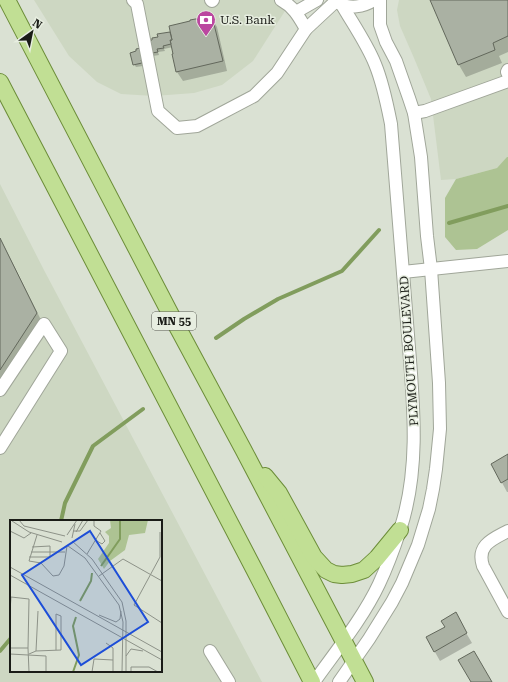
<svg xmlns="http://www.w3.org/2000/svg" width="508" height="682" viewBox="0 0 508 682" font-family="'Roboto Serif',serif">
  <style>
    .built { fill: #cdd7c2; fill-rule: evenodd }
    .green { fill: #adc393 }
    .shadow { fill: #0003 }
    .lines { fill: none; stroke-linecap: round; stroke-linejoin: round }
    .stream { stroke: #819d5d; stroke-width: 4 }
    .building { fill: #aab1a3; stroke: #63685c }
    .minor-casing { stroke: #a0a699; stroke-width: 14 }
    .major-casing { stroke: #6c8d39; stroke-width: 18 }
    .minor { stroke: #fff; stroke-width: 12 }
    .major { stroke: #c1df94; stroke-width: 16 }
    .labels { text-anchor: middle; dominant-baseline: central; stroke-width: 3; stroke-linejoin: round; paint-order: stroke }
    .shield { fill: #e7eee0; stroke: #585b53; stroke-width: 1 }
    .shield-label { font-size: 11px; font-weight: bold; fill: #1a1c17 }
    .poi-label { font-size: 12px; fill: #1a1c17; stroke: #e7eee0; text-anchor: start }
    .street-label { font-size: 12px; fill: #1a1c17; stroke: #e7eee0 }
    .inset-river { fill: none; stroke: #819d5d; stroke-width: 2 }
    .inset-road { fill: none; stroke: #8d9288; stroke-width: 1 }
    .view { fill: #1d4ed8; fill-opacity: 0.15; stroke: #1d4ed8; stroke-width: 2 }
    .inset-edge { fill: none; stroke: #1a1c17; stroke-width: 2 }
  </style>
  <rect width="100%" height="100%" fill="#dae1d3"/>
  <g class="built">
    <polygon points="34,0 292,0 253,61 222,85 194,93 154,96 121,94 97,82 69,56"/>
    <polygon points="399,0 508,0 508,157 497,168 456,179 441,180 431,99 414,58 400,26 397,10"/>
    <path d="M0 184 45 272 262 682H0ZM11 521H161V671H11Z"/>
  </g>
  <polygon class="green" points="507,157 508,157 508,230 477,249 456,250 445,237 445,198 456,179 497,168"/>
  <g class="shadow">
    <polygon points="431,0 508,0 508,52 499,56 502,63 466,77 459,65"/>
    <polygon points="211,17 217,27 227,71 183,81 177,72 173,47 164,49 165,51 158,52 159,55 153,56 148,62 142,63 143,66 136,67 134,64 170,33 172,36"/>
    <polygon points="0,238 44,326 0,394"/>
    <polygon points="508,455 508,492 507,492 492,464"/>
    <polygon points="455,614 472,643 440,661 427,638 446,627"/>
  </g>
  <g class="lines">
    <g class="stream">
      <polyline points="449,223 508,206"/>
      <polyline points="216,338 244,319 278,299 342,271 379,230"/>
      <polyline points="61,521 65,503 93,446 143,409"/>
      <polyline points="0,651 11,638"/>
    </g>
  </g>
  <g class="building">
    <polygon points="430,0 508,0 508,36 493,43 495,50 458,65"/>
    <polygon points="212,16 223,61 176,72 172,54 173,54 170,40 172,40 169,26 190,21 190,20"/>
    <polygon points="170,32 172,40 170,40 171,44 163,46 164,48 157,49 158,52 152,53 147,59 141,60 142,63 133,65 130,53 136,51 136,49 141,48 147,42 152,40 152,38 158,37 157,34"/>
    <polygon points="0,238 37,313 0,370"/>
    <polygon points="508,454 508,479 501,483 491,464"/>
    <polygon points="456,612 467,633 434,652 426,637 445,627 441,621"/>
    <polygon points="474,651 492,682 471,682 458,660"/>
  </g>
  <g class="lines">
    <g class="minor-casing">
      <g id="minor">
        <polyline points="133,0 137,4 158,111 177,128 197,126 254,96 277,73 306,29 335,2"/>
        <polyline points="211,0 212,1 213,0"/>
        <path d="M281 0C294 7 299 17 306 29"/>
        <path d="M338 3C350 9 363 7 374 0"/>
        <polyline points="296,12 317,0"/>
        <polyline points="508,70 507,72 508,74"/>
        <polyline points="414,113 425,111 508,81"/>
        <polyline points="403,272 508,261"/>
        <polyline points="0,390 44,324 61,351 0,448"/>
        <path d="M508 531C493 539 476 545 483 566L508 612"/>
        <polyline points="210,651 229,682"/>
        <path d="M314 682C336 651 363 618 379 584 387 567 394 548 400 530 421 467 413 400 408 335 403 265 397 195 391 124 387 104 383 83 375 64 367 44 353 24 342 5"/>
        <polyline points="339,682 369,639 392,602 402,583 418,545 429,509 433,489 436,469 440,429 439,383 431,269 427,236 421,157 414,113 409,98 396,61 386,42 380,25 380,0"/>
      </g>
    </g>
    <g class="major-casing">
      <g id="major">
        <polyline points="7,0 172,317 243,449 365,682"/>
        <polyline points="0,82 254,569 312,682"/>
        <polyline points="265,476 279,493 314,557 326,570 334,574 342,575 352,574 364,570 377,558 400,530"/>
      </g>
    </g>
    <use href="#minor" class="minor"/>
    <use href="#major" class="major"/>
  </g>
  <defs>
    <g id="bank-pin" transform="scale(1)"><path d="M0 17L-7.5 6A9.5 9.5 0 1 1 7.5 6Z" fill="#bb47a0" stroke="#e7eee0"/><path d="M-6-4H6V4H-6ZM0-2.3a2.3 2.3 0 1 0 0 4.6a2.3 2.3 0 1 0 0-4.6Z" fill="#fff"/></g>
  </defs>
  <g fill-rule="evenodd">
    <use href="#bank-pin" x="206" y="20"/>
  </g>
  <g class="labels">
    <rect class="shield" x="152" y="312" width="44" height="18" rx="3"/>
    <g class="shield-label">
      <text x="174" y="321">MN 55</text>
    </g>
    <g class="poi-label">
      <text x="220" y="20">U.S. Bank</text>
    </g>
    <g class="street-label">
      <text transform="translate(409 351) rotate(-94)">PLYMOUTH BOULEVARD</text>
    </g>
  </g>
  <g transform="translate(10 520)">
    <rect width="152" height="152" fill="#dae1d3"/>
    <path d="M100 0H138L135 13 119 15 115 30 100 41 94 49 88 39 99 23V16L95 12 101 8Z" fill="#adc393"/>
    <path class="inset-river" d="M91 46 110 19V0M70 81 81 61 82 53M63 152 69 135 63 106 66 97"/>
    <path class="inset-road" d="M9 0 14 6 55 16M2 1 19 12 52 22M0 11 14 18 21 13M63 11H70L78 0M66 12 73 0M150 12V37L124 85 152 103M27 15 19 41 31 43 43 56 49 55 54 46 57 26M57 15 67 0M62 18 65 4M62 21 82 39 112 82 116 101V152M87 21 92 24 95 21 90 13M58 26 75 38 109 85 113 102 112 152M21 32H40V26L22 27M77 34 91 11 84 6V0M19 37H40V32H55M0 47 152 132M0 55 152 140M89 56 113 39 152 61M0 91 1 77 19 79 18 128H0M89 95 106 102 110 99 111 91M96 123 103 128V152M18 128 19 152M26 131 28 91M0 134 36 136V152M19 134 26 131 51 130V96L46 94V130M116 136 121 129 133 131M82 152 84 139 103 140M121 152V147H139L148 152"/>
    <path class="view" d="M80 11 138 102 71 145 12 55Z"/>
    <rect width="152" height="152" class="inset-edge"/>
  </g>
  <g transform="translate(32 32) rotate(33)" stroke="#e7eee0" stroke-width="3" paint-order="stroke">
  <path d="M0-3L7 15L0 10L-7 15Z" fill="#1a1c17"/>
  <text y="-6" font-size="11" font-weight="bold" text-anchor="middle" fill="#1a1c17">N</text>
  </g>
</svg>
